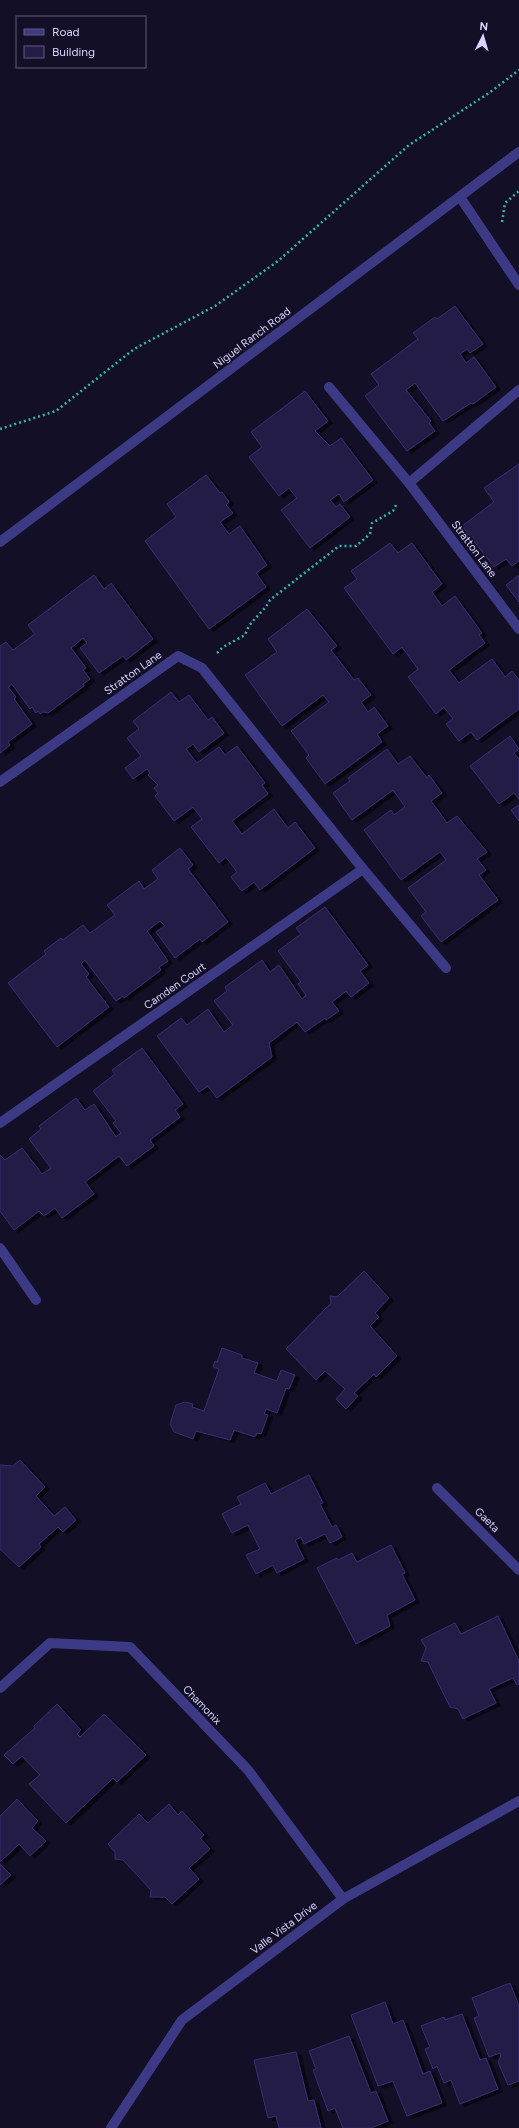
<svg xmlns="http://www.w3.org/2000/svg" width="519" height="2128" viewBox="0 0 519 2128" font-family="Figtree,sans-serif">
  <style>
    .building { fill: #241b47; stroke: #3b2d73; filter: url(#shadow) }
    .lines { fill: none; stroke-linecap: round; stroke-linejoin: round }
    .path { stroke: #2fb8b0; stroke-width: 2.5; stroke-dasharray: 2 3; stroke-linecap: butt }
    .minor { stroke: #3d3a85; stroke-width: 10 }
    .labels { text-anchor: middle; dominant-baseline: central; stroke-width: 3.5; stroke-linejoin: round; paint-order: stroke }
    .street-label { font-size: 11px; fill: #d9d4ff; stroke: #130f26 }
  </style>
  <defs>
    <filter id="shadow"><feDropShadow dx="4.5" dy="2.5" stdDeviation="0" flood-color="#0009"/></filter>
  </defs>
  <rect width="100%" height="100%" fill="#130f26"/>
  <g class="building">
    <polygon points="455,306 483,344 470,353 467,349 460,354 466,363 474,357 496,387 473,404 471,403 443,421 415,383 406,390 431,421 429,423 435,431 407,451 365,396 379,385 371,374 418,339 413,333 435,317 437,319"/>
    <polygon points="305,391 328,421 315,431 330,446 341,438 373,480 344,502 339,494 330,500 336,507 340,504 350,517 310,548 281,510 297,498 289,488 279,496 249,457 262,447 251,432"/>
    <polygon points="519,464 519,561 512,566 506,559 494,567 462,526 494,502 484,488"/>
    <polygon points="206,475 220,493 222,492 229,502 226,505 233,513 220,522 229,534 240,526 267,565 256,573 266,587 209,629 145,541 176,517 167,504"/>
    <polygon points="390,543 398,553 412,543 442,584 432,592 442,606 455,596 482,633 479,635 485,643 449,670 459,683 492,659 505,677 512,671 519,680 519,709 477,740 471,732 459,741 446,724 453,719 444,707 436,714 408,677 418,669 402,647 393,654 344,588 357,579 351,571"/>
    <polygon points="94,575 104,589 111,583 153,639 126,660 123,656 99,673 80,648 87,643 83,638 71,648 86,668 83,670 90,679 83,684 84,686 48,713 43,712 40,714 38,711 36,713 32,707 30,709 12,684 8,687 16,697 14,699 32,724 8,742 10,745 0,753 0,646 6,642 13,650 35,634 28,625"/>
    <polygon points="519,575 519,602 506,585"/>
    <polygon points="307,609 337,646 331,650 354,680 358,678 371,695 361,702 368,712 374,707 388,726 377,734 382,742 325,784 306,758 309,755 291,731 329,702 323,695 282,726 245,675 277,652 268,639"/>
    <polygon points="171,692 179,702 189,695 208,720 212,717 224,733 199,752 193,744 186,749 197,763 219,747 225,755 237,746 265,783 262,785 268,794 232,821 242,834 274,809 288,828 295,822 315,848 260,890 254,882 242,891 231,877 237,872 226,857 219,863 191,827 202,819 193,807 174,821 155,796 158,793 154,788 158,785 148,775 150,773 147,769 133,779 125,768 141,756 127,738 139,729 133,721"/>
    <polygon points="510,736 519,749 514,753 519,759 519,799 514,793 499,804 470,766"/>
    <polygon points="387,749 398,764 410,756 427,778 429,775 442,793 431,801 447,823 457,816 487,852 477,859 486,870 479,875 498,900 441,942 421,916 426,912 408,888 446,860 440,852 401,880 364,830 391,810 394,815 405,807 393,790 352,820 333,793 350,781 348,778"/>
    <polygon points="519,805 519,821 511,810"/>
    <polygon points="180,848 193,865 188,869 228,922 202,942 200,939 175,958 156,932 165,926 160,921 147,931 168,961 159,967 161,970 124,998 123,996 116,1001 85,960 81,964 89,974 86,977 109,1007 57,1047 8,983 46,954 44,951 61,938 63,940 83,925 90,933 115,915 107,905 139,881 144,889 158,879 152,870"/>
    <polygon points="325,907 368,965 360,971 369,983 351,997 346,991 332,1002 339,1011 326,1020 325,1018 305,1032 297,1022 269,1043 272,1057 217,1098 208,1086 199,1092 157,1036 181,1018 187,1025 208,1009 224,1032 233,1025 214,1001 227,991 225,987 262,960 270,972 279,965 302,999 306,995 298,984 301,982 278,951 301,934 296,928"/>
    <polygon points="142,1048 183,1104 175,1110 180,1117 150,1140 154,1146 127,1166 119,1156 85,1182 94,1194 62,1218 55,1208 44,1216 39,1211 14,1230 0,1211 0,1155 5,1160 22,1148 42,1174 51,1168 29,1139 41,1129 39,1126 76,1098 85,1110 94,1104 116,1137 121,1133 113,1123 116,1121 93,1091 115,1074 112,1070"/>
    <polygon points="364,1271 389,1298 375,1313 379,1317 370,1326 397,1356 376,1377 374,1374 354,1393 358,1396 346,1409 336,1399 345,1389 325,1371 316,1380 286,1349 331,1303 330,1296 337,1297"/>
    <polygon points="222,1348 242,1355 242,1358 258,1363 254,1373 277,1381 281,1370 295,1375 289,1389 286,1388 277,1413 266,1409 264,1414 268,1415 261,1434 257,1433 255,1437 234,1430 230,1440 196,1431 193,1439 174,1432 170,1424 176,1405 185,1402 193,1404 192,1407 204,1411 219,1369 213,1367 215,1361 217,1362"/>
    <polygon points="20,1460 45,1487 36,1496 54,1516 65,1507 76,1520 63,1532 58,1527 39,1544 41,1547 19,1567 0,1549 0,1465 13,1466"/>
    <polygon points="309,1475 323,1503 320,1504 332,1527 336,1525 342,1537 330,1543 325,1534 304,1544 301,1537 295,1540 304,1559 277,1573 273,1565 256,1574 246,1555 260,1549 248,1525 232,1533 222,1514 241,1504 237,1497 265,1483 271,1494"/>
    <polygon points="391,1545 405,1573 402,1574 415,1600 387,1615 390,1626 356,1644 317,1568 337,1558 338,1560 352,1553 357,1562"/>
    <polygon points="498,1616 519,1661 519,1684 517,1685 513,1678 489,1689 496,1703 463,1719 458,1709 450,1707 428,1662 421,1661 426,1648 421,1640 455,1623 461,1634"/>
    <polygon points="57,1704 81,1730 77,1734 80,1737 104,1714 146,1755 117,1782 113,1778 66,1823 29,1784 40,1775 22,1756 13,1764 4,1755 35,1728 34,1726"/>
    <polygon points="17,1799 38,1821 32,1828 46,1841 30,1856 19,1844 0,1862 0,1816"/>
    <polygon points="169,1804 178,1815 182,1811 204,1835 200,1838 210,1849 189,1868 199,1879 172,1904 165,1897 150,1897 151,1890 123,1860 115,1859 115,1852 108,1844 139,1814 148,1823"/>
    <polygon points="0,1864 11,1875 0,1885"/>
    <polygon points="510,1983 519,2006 519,2081 508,2085 498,2062 501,2056 500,2053 489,2057 474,2018 479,2016 472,1998"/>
    <polygon points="385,2002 393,2024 403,2020 423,2074 430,2071 442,2103 407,2116 393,2081 378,2086 351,2015"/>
    <polygon points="462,2014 480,2060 486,2058 498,2089 460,2104 451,2080 444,2083 437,2066 433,2069 425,2049 430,2047 421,2026 444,2017 445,2020"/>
    <polygon points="349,2036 371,2093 376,2091 388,2121 371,2128 343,2128 335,2108 328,2111 313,2070 316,2069 309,2051"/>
    <polygon points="296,2052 308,2101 314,2100 321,2128 279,2128 276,2116 268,2118 254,2060"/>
  </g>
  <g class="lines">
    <g class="path">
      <polyline points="502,222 505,203 519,191"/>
      <polyline points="0,429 56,411 134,349 215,306 278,261 409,145 489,93 519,70"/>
      <path d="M217 653 223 647 245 635C250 619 263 614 270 600L339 546H356L370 534 372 523 393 511 397 503"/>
    </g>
    <g class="minor">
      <polyline points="460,197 519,285"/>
      <polyline points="329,387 409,483 519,629"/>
      <polyline points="409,483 519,390"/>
      <polyline points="0,542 519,152"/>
      <polyline points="0,782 178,656 202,668 363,869 446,968"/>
      <polyline points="0,1123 363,869"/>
      <polyline points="0,1248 36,1300"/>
      <polyline points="437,1488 519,1570"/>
      <polyline points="0,1688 50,1643 130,1647 248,1770 343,1899"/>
      <polyline points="111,2128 182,2020 343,1899 519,1801"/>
    </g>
  </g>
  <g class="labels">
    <g class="street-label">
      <text transform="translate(252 338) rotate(-37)">Niguel Ranch Road</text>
      <text transform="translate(474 549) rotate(53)">Stratton Lane</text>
      <text transform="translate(133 673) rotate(-35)">Stratton Lane</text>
      <text transform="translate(175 986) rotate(-35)">Camden Court</text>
      <text transform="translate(487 1520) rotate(45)">Gaeta</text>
      <text transform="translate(202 1705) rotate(46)">Chamonix</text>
      <text transform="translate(284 1928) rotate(-37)">Valle Vista Drive</text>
    </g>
  </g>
  <rect x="16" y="16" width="130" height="52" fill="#130f26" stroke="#625e7d"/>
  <rect x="24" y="29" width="20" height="6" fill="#3d3a85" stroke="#625e7d"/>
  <text x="52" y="36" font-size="12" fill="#d9d4ff">Road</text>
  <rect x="24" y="46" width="20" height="12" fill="#241b47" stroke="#625e7d"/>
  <text x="52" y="56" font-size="12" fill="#d9d4ff">Building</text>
  <g transform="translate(483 36) rotate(5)" stroke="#130f26" stroke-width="3" paint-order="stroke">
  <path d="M0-3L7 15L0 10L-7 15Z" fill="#d9d4ff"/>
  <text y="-6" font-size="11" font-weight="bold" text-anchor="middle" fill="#d9d4ff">N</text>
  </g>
</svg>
